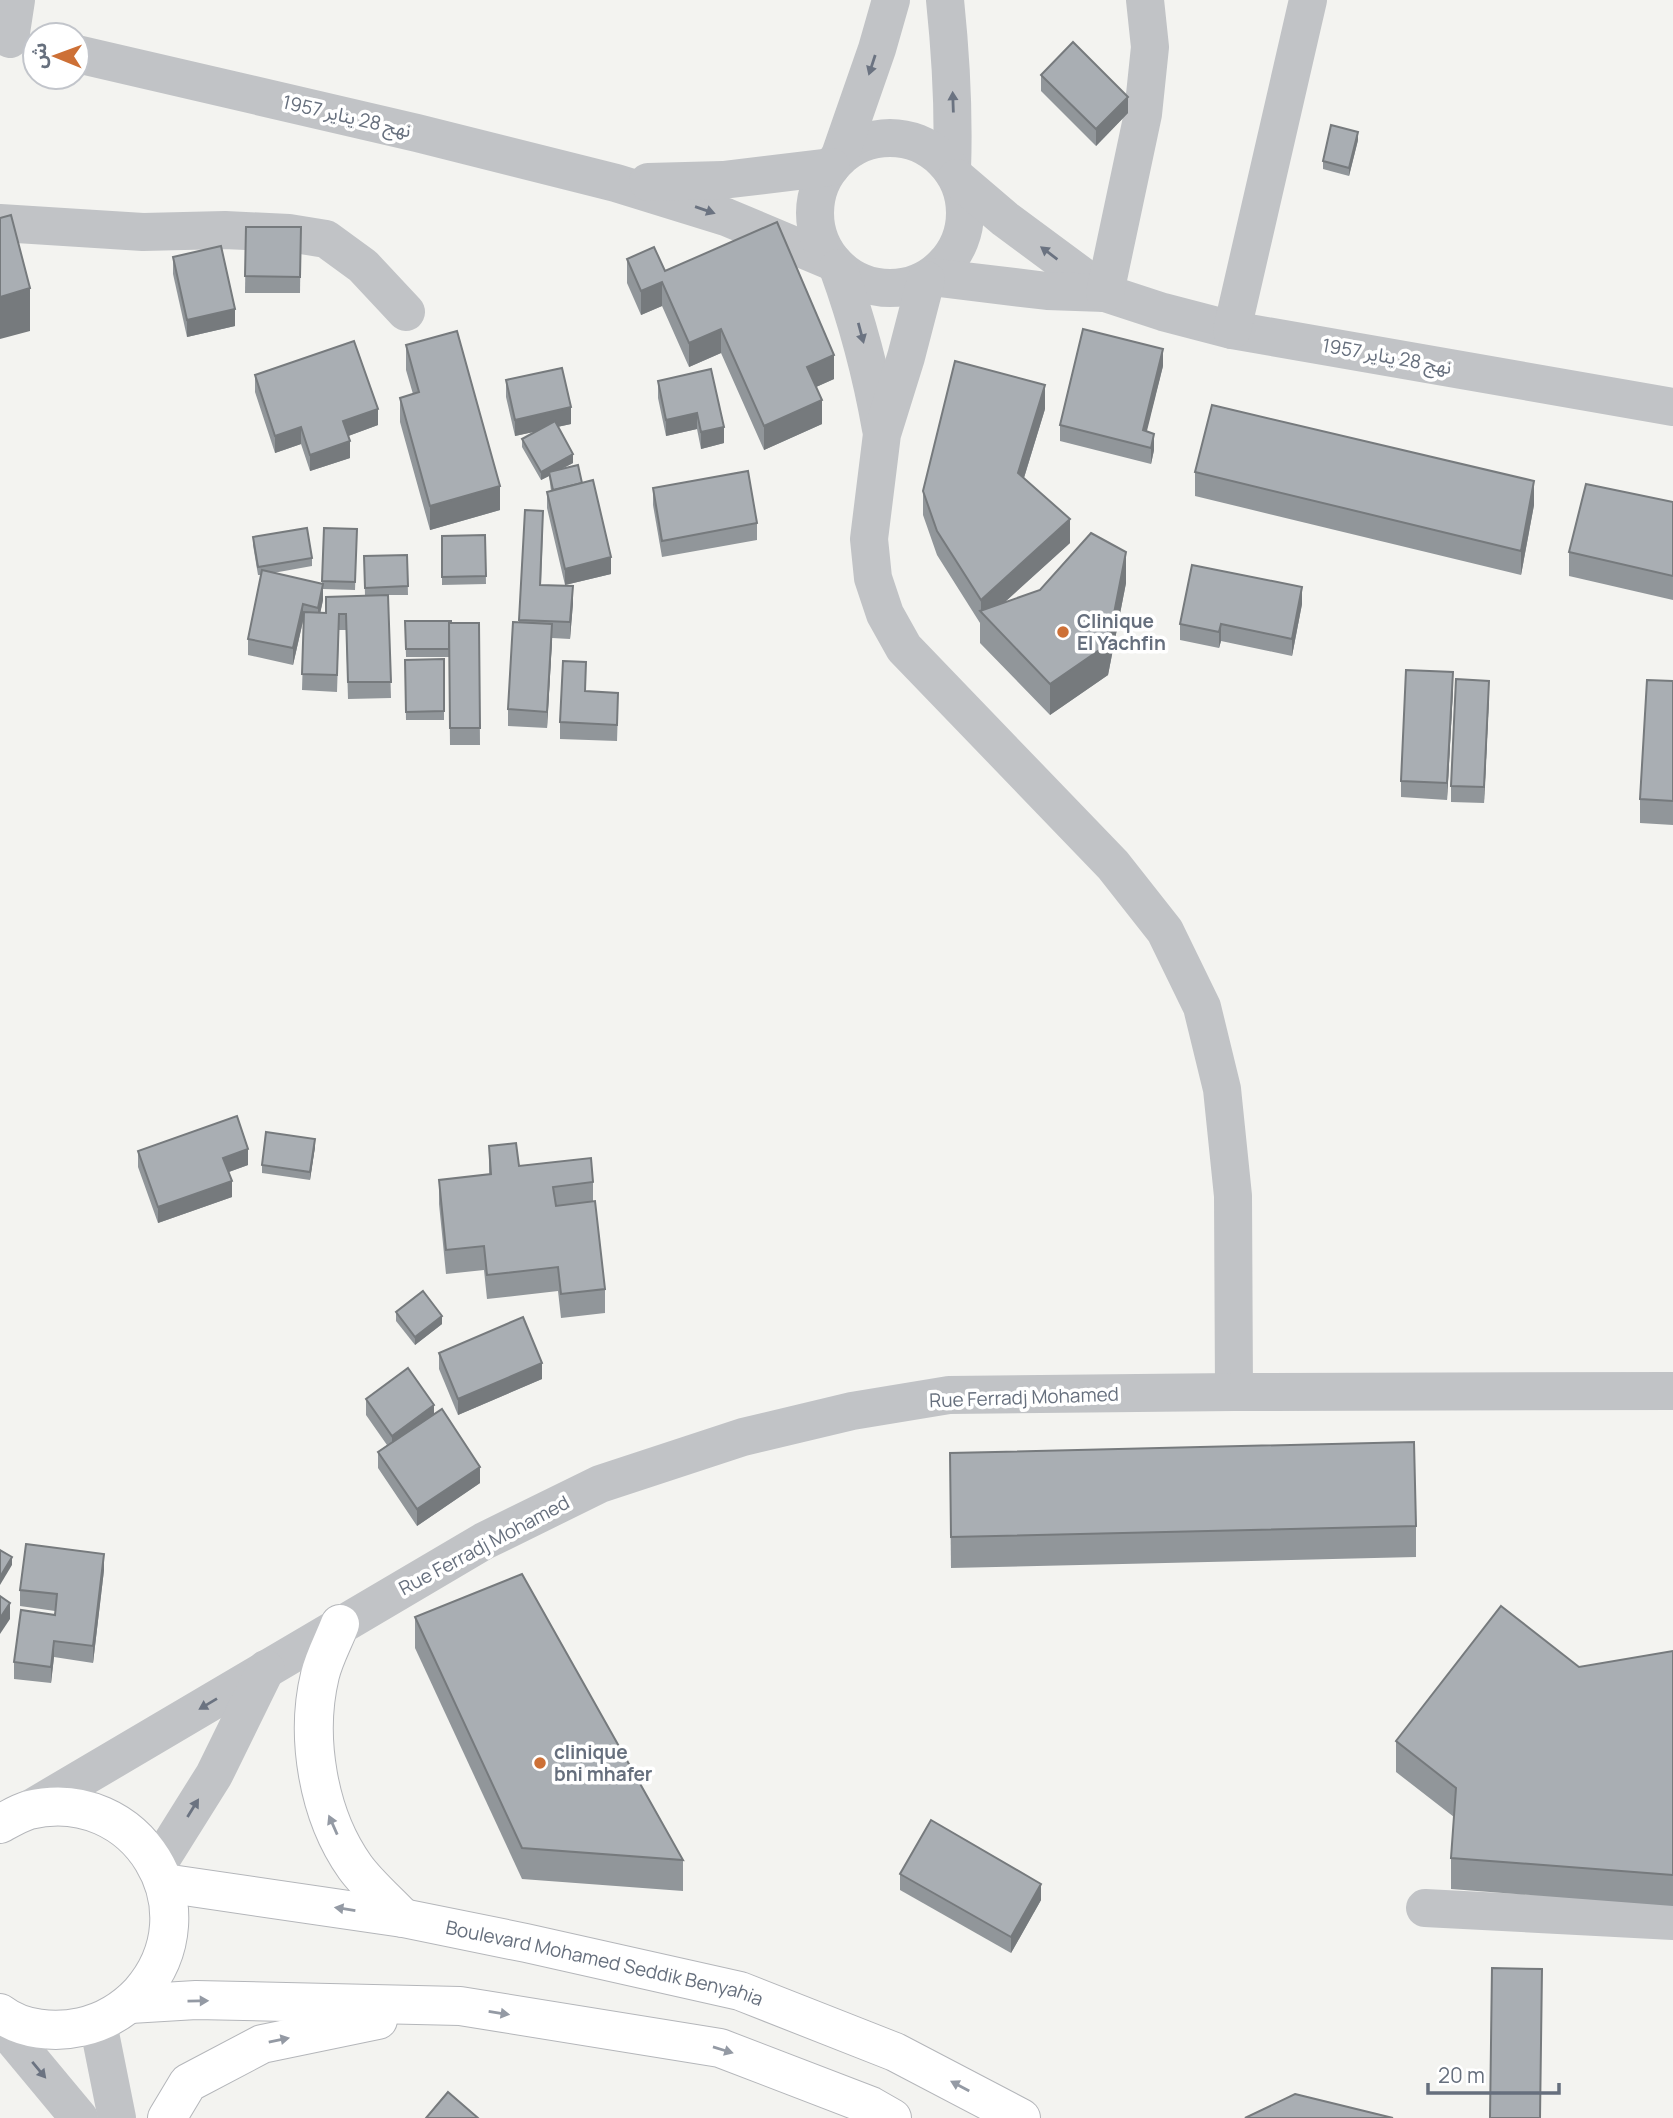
<svg xmlns="http://www.w3.org/2000/svg" width="1673" height="2118" viewBox="0 0 1673 2118" font-family="Manrope,'Noto Sans Arabic',sans-serif">
  <style>
    .lines { fill: none; stroke-linecap: round; stroke-linejoin: round }
    .major-casing { stroke: #b4b6ba; stroke-width: 40 }
    .minor { stroke: #c1c3c6; stroke-width: 38 }
    .major { stroke: #fff; stroke-width: 38 }
    .wall { fill: #91969a }
    .shaded-wall { fill: #767a7d }
    .building { fill: #a9aeb3; stroke: #767a7d; stroke-width: 2 }
    .oneway { fill: #6b7381 }
    .oneway2 { fill: #949aa4 }
    .poi-dot { fill: #cd7036; stroke: #fff; stroke-width: 2.5 }
    .labels { text-anchor: middle; dominant-baseline: central; stroke-width: 7; stroke-linejoin: round; paint-order: stroke }
    .street-label { font-size: 19px; fill: #666f7d; stroke: #fff }
    .poi-label { font-size: 19px; font-weight: bold; fill: #666f7d; stroke: #fff; text-anchor: start }
  </style>
  <rect width="100%" height="100%" fill="#f3f3f0"/>
  <g class="lines">
    <g class="major-casing">
      <g id="major">
        <path d="M340 1624C334 1640 324 1658 320 1675 305 1737 318 1815 355 1867 368 1885 388 1902 403 1918"/>
        <path d="M0 1824C9 1819 19 1813 29 1810 137 1784 214 1909 140 1993 124 2010 104 2022 81 2027 55 2033 22 2030 0 2013"/>
        <path id="s1" d="M164 1883 403 1918 526 1943 740 1991 895 2052 1021 2118"/>
        <polyline points="130,2004 196,2000 460,2006 720,2048 871,2106 892,2118"/>
        <polyline points="167,2118 188,2083 262,2044 378,2020"/>
      </g>
    </g>
    <g class="minor">
      <path d="M945 0C951 57 954 113 952 170"/>
      <polyline points="10,39 16,0"/>
      <polyline points="77,54 417,133 616,183 726,217 833,262"/>
      <circle cx="890" cy="213" r="75"/>
      <polyline points="839,158 877,49 891,0"/>
      <polyline points="957,178 1005,219 1105,293"/>
      <polyline points="648,182 723,180 831,167"/>
      <polyline points="0,223 143,232 225,230 289,233 326,239 363,266 406,312"/>
      <path d="M838 268C858 323 871 372 881 429"/>
      <polyline points="931,277 1047,291 1105,293 1163,312 1232,330 1673,407"/>
      <polyline points="926,280 906,357 882,434 869,539 873,578 885,614 904,648 1113,865 1165,931 1202,1007 1222,1089 1233,1196 1234,1392"/>
      <polyline points="1105,293 1143,114 1150,47 1145,0"/>
      <polyline points="1232,330 1308,0"/>
      <polyline points="28,1810 484,1541 600,1484 743,1437 852,1411 949,1395 1234,1392 1673,1391"/>
      <polyline points="157,1866 214,1775 266,1669"/>
      <polyline points="1425,1908 1673,1921"/>
      <polyline points="0,2023 79,2118"/>
      <polyline points="98,2023 117,2118"/>
    </g>
    <use href="#major" class="major"/>
  </g>
  <g class="wall">
    <polygon points="1041,75 1128,113 1096,146 1041,91"/>
    <polygon points="1358,140 1349,176 1323,169 1323,161"/>
    <polygon points="246,227 301,227 300,293 245,293"/>
    <polygon points="173,257 235,326 187,337 173,274"/>
    <polygon points="627,259 834,379 816,387 822,424 764,450 721,353 689,367 662,306 641,315 627,283"/>
    <polygon points="406,345 500,510 430,530 400,422 400,398 413,394 406,370"/>
    <polygon points="1163,366 1146,432 1154,450 1151,464 1060,441 1060,425"/>
    <polygon points="255,375 378,425 348,436 350,458 310,471 301,444 275,453 255,392"/>
    <polygon points="506,380 571,424 557,427 573,463 562,469 582,483 611,574 565,585 547,508 547,492 551,491 549,476 541,480 522,447 522,439 537,431 515,436 506,397"/>
    <polygon points="658,381 724,427 724,443 701,449 697,429 666,436 658,398"/>
    <polygon points="1045,409 1024,478 1070,543 1004,603 1126,583 1108,675 1050,715 980,643 980,623 937,555 923,515 923,491"/>
    <polygon points="1195,472 1534,505 1521,575 1195,496"/>
    <polygon points="653,488 757,523 757,540 662,557 653,505"/>
    <polygon points="1673,502 1673,600 1569,576 1569,552"/>
    <polygon points="525,510 543,528 541,585 573,603 570,639 552,638 547,728 508,726 508,709 519,622"/>
    <polygon points="324,528 357,529 355,590 323,589 323,600 320,613 326,613 365,596 364,556 407,555 408,595 388,595 391,698 348,699 346,630 339,630 337,692 302,690 304,621 303,621 293,665 248,655 248,639 261,575 258,575 253,545 253,537 312,558 312,566 273,573 322,584"/>
    <polygon points="485,535 486,584 442,585 442,536"/>
    <polygon points="1302,604 1292,656 1221,641 1219,648 1180,640 1180,624"/>
    <polygon points="405,621 479,623 480,745 450,745 449,657 406,657"/>
    <polygon points="444,659 444,720 406,720 405,660"/>
    <polygon points="1673,681 1673,825 1640,823 1640,799"/>
    <polygon points="1453,689 1447,800 1401,797 1401,781"/>
    <polygon points="586,691 618,709 617,741 560,739 560,722"/>
    <polygon points="1489,697 1484,803 1451,802 1451,786"/>
    <polygon points="489,1146 519,1166 593,1182 593,1201 605,1289 605,1313 561,1318 558,1291 487,1299 484,1270 446,1274 439,1204 439,1180 489,1174"/>
    <polygon points="315,1147 310,1180 262,1173 262,1165"/>
    <polygon points="138,1151 248,1165 229,1172 232,1197 158,1223 138,1167"/>
    <polygon points="396,1312 442,1324 415,1345 396,1321"/>
    <polygon points="439,1353 542,1379 458,1415 439,1369"/>
    <polygon points="366,1399 434,1414 480,1483 417,1526 378,1468 378,1452 387,1445 366,1415"/>
    <polygon points="950,1484 1416,1526 1416,1557 951,1568"/>
    <polygon points="104,1570 93,1663 54,1657 51,1683 14,1679 14,1662 55,1615 55,1611 20,1606 20,1590"/>
    <polygon points="415,1617 683,1860 683,1891 522,1879 415,1648"/>
    <polygon points="1673,1651 1673,1906 1451,1889 1451,1858 1454,1817 1396,1772 1396,1741 1579,1667"/>
    <polygon points="900,1874 1041,1900 1011,1953 900,1890"/>
  </g>
  <g class="shaded-wall">
    <polygon points="1128,97 1128,113 1096,146 1096,129"/>
    <polygon points="1358,132 1358,140 1349,176 1349,168"/>
    <polygon points="662,282 662,306 641,315 641,291"/>
    <polygon points="30,288 30,331 0,339 0,297"/>
    <polygon points="235,309 235,326 187,337 187,320"/>
    <polygon points="721,329 721,353 689,367 689,343"/>
    <polygon points="1163,349 1163,366 1143,447 1143,430"/>
    <polygon points="834,355 834,379 807,391 807,367"/>
    <polygon points="1045,385 1045,409 1018,497 1018,473"/>
    <polygon points="822,400 822,424 764,450 764,426"/>
    <polygon points="571,407 571,424 515,436 515,420"/>
    <polygon points="378,409 378,425 343,438 343,421"/>
    <polygon points="697,413 697,429 666,436 666,420"/>
    <polygon points="301,427 301,444 275,453 275,436"/>
    <polygon points="724,427 724,443 701,449 701,432"/>
    <polygon points="1154,434 1154,450 1151,464 1151,448"/>
    <polygon points="350,441 350,458 310,471 310,455"/>
    <polygon points="573,454 573,463 549,475 549,472 549,476 541,480 541,472"/>
    <polygon points="1534,481 1534,505 1521,575 1521,551"/>
    <polygon points="500,486 500,510 430,530 430,506"/>
    <polygon points="1070,519 1070,543 987,618 981,612 981,600"/>
    <polygon points="1126,552 1126,583 1108,675 1050,715 1050,684"/>
    <polygon points="611,557 611,574 565,585 565,569"/>
    <polygon points="323,584 323,600 318,624 318,608"/>
    <polygon points="573,586 573,603 570,639 570,622"/>
    <polygon points="1302,587 1302,604 1292,656 1292,639"/>
    <polygon points="303,604 303,621 293,665 293,648"/>
    <polygon points="552,624 552,641 547,728 547,712"/>
    <polygon points="1221,624 1221,641 1219,648 1219,632"/>
    <polygon points="1453,672 1453,689 1447,800 1447,783"/>
    <polygon points="1489,681 1489,697 1484,803 1484,787"/>
    <polygon points="315,1139 315,1147 310,1180 310,1172"/>
    <polygon points="248,1149 248,1165 223,1174 223,1158"/>
    <polygon points="232,1181 232,1197 158,1223 158,1207"/>
    <polygon points="442,1316 442,1324 415,1345 415,1337"/>
    <polygon points="542,1363 542,1379 458,1415 458,1399"/>
    <polygon points="434,1405 434,1421 392,1452 392,1436"/>
    <polygon points="480,1467 480,1483 417,1526 417,1509"/>
    <polygon points="104,1554 104,1570 93,1663 93,1646"/>
    <polygon points="12,1557 12,1565 0,1585 0,1577"/>
    <polygon points="10,1603 10,1619 0,1634 0,1618"/>
    <polygon points="54,1641 54,1657 51,1683 51,1667"/>
    <polygon points="1041,1884 1041,1900 1011,1953 1011,1937"/>
  </g>
  <g class="building">
    <polygon points="1073,42 1128,97 1096,129 1041,75"/>
    <polygon points="1331,125 1358,132 1349,168 1323,161"/>
    <polygon points="11,215 30,288 0,297 0,218"/>
    <polygon points="777,222 834,355 807,367 822,400 764,426 721,329 689,343 662,282 641,291 627,259 654,247 665,271"/>
    <polygon points="246,227 301,227 300,277 245,276"/>
    <polygon points="221,246 235,309 187,320 173,257"/>
    <polygon points="1083,329 1163,349 1143,430 1154,434 1151,448 1060,425"/>
    <polygon points="457,331 500,486 430,506 400,398 419,392 406,345"/>
    <polygon points="354,341 378,409 343,421 350,441 310,455 301,427 275,436 255,375"/>
    <polygon points="955,361 1045,385 1018,473 1070,519 981,600 937,531 923,491"/>
    <polygon points="562,368 571,407 515,420 506,380"/>
    <polygon points="711,369 724,427 701,432 697,413 666,420 658,381"/>
    <polygon points="1212,405 1534,481 1521,551 1195,472"/>
    <polygon points="555,421 573,454 541,472 522,439"/>
    <polygon points="578,465 582,483 553,490 549,472"/>
    <polygon points="748,471 757,523 662,541 653,488"/>
    <polygon points="593,480 611,557 565,569 547,492"/>
    <polygon points="1586,484 1673,502 1673,576 1569,552"/>
    <polygon points="525,510 543,511 540,585 573,586 570,622 519,620"/>
    <polygon points="307,528 312,558 258,567 253,537"/>
    <polygon points="324,528 357,529 355,582 322,581"/>
    <polygon points="1091,533 1126,552 1108,644 1050,684 980,611 1040,590"/>
    <polygon points="485,535 486,576 442,577 442,536"/>
    <polygon points="407,555 408,586 365,588 364,556"/>
    <polygon points="1192,565 1302,587 1292,639 1221,624 1219,632 1180,624"/>
    <polygon points="262,570 323,584 318,608 303,604 293,648 248,639"/>
    <polygon points="388,595 391,682 348,682 346,614 339,614 337,675 302,674 304,612 326,613 326,597"/>
    <polygon points="405,621 451,621 451,623 449,623 449,649 406,649"/>
    <polygon points="513,622 552,624 547,712 508,709"/>
    <polygon points="449,623 479,623 480,728 450,728"/>
    <polygon points="444,659 444,711 406,712 405,660"/>
    <polygon points="563,661 586,662 585,691 618,693 617,725 560,722"/>
    <polygon points="1406,670 1453,672 1447,783 1401,781"/>
    <polygon points="1456,679 1489,681 1484,787 1451,786"/>
    <polygon points="1647,680 1673,681 1673,801 1640,799"/>
    <polygon points="237,1116 248,1149 223,1158 232,1181 158,1207 138,1151"/>
    <polygon points="266,1132 315,1139 310,1172 262,1165"/>
    <polygon points="516,1143 519,1166 591,1158 593,1182 553,1187 556,1206 595,1201 605,1289 561,1294 558,1267 487,1275 484,1246 446,1250 439,1180 491,1174 489,1146"/>
    <polygon points="423,1291 442,1316 415,1337 396,1312"/>
    <polygon points="523,1317 542,1363 458,1399 439,1353"/>
    <polygon points="408,1368 434,1405 392,1436 366,1399"/>
    <polygon points="442,1409 480,1467 417,1509 378,1452"/>
    <polygon points="1414,1442 1416,1526 951,1537 950,1453"/>
    <polygon points="26,1544 104,1554 93,1646 54,1641 51,1667 14,1662 21,1610 55,1615 57,1594 20,1590"/>
    <polygon points="0,1550 12,1557 0,1577"/>
    <polygon points="522,1574 683,1860 522,1848 415,1617"/>
    <polygon points="0,1596 10,1603 0,1618"/>
    <polygon points="1501,1606 1579,1667 1673,1651 1673,1875 1451,1858 1456,1788 1396,1741"/>
    <polygon points="931,1820 1041,1884 1011,1937 900,1874"/>
    <polygon points="1492,1968 1542,1969 1540,2118 1490,2118"/>
    <polygon points="448,2092 478,2118 426,2118"/>
    <polygon points="1295,2094 1393,2118 1245,2118"/>
  </g>
  <defs><path id="oneway-solid" d="M-6-.8H1V-3.2L6.5 0L1 3.2V.8H-6Z" transform="scale(1.75)"/></defs>
  <g class="oneway">
    <use href="#oneway-solid" transform="translate(872 65) rotate(108)"/>
    <use href="#oneway-solid" transform="translate(953 102) rotate(-92)"/>
    <use href="#oneway-solid" transform="translate(705 210) rotate(19)"/>
    <use href="#oneway-solid" transform="translate(1049 253) rotate(-143)"/>
    <use href="#oneway-solid" transform="translate(861 333) rotate(75)"/>
    <use href="#oneway-solid" transform="translate(208 1704) rotate(149)"/>
    <use href="#oneway-solid" transform="translate(193 1808) rotate(-58)"/>
    <use href="#oneway-solid" transform="translate(39 2070) rotate(50)"/>
  </g>
  <g class="oneway2">
    <use href="#oneway-solid" transform="translate(333 1825) rotate(-114)"/>
    <use href="#oneway-solid" transform="translate(345 1909) rotate(-171)"/>
    <use href="#oneway-solid" transform="translate(198 2001) rotate(-1)"/>
    <use href="#oneway-solid" transform="translate(499 2013) rotate(9)"/>
    <use href="#oneway-solid" transform="translate(279 2040) rotate(-12)"/>
    <use href="#oneway-solid" transform="translate(723 2050) rotate(17)"/>
    <use href="#oneway-solid" transform="translate(960 2086) rotate(-152)"/>
  </g>
  <g class="poi-dot">
    <circle cx="1063" cy="632" r="7"/>
    <circle cx="540" cy="1763" r="7"/>
  </g>
  <g class="labels">
    <g class="street-label">
      <text transform="translate(347 116) rotate(13)">نهج 28 يناير 1957</text>
      <text transform="translate(1387 356) rotate(10)">نهج 28 يناير 1957</text>
      <text transform="translate(1024 1397) rotate(-2)">Rue Ferradj Mohamed</text>
      <text transform="translate(484 1545) rotate(-28)">Rue Ferradj Mohamed</text>
      <text stroke="none"><textPath href="#s1" startOffset="448">Boulevard Mohamed Seddik Benyahia</textPath></text>
    </g>
    <g class="poi-label">
      <text x="1077" y="621">Clinique<tspan x="1077" dy="22">El Yachfin</tspan></text>
      <text x="554" y="1752">clinique<tspan x="554" dy="22">bni mhafer</tspan></text>
    </g>
  </g>
  <g transform="translate(56 56) rotate(271)"><circle r="33" fill="#ffffff" stroke="#c2c5cb" stroke-width="2"/>
  <path d="M0-5L12 26L0 18L-12 26Z" fill="#cd7036"/>
  <text y="-10" font-size="19" font-weight="bold" text-anchor="middle" fill="#666f7d">ش</text>
  </g>
  <path d="M1428 2083v10h131v-10" fill="none" stroke="#666f7d" stroke-width="3.5"/>
  <text x="1438" y="2083" font-size="21" fill="#666f7d" stroke="#ffffff" stroke-width="5" paint-order="stroke">20 m</text>
</svg>
